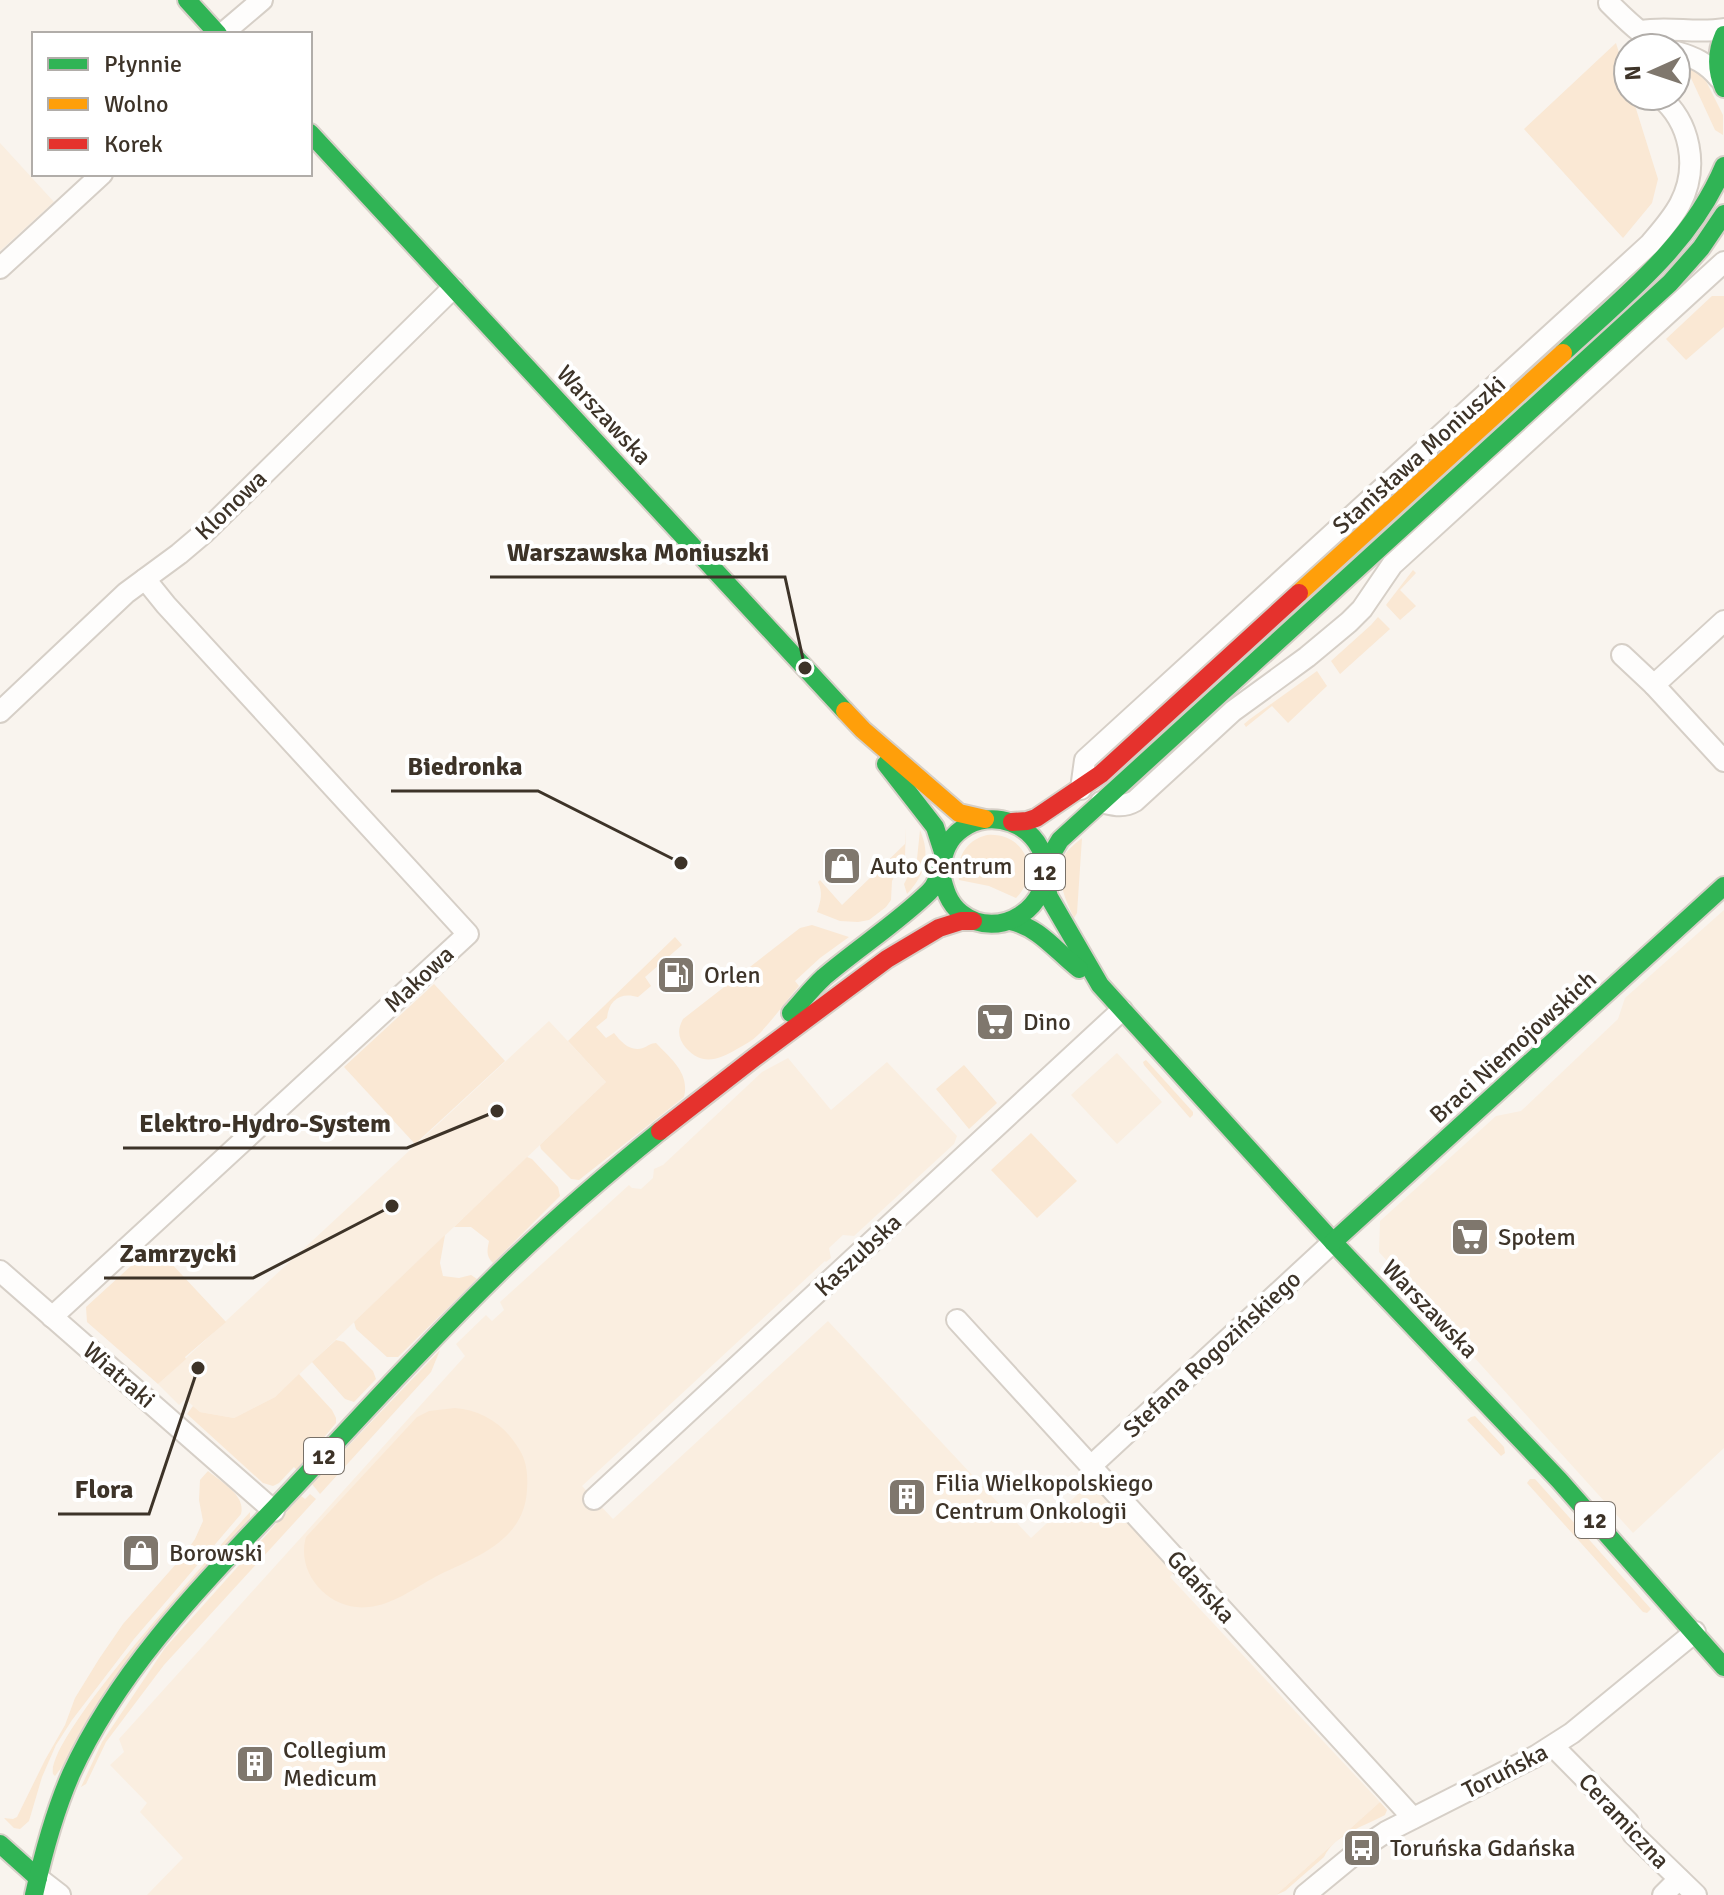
<svg xmlns="http://www.w3.org/2000/svg" width="1724" height="1895" viewBox="0 0 1724 1895" font-family="Signika,sans-serif">
  <style>
    .built { fill: #faeee0 }
    .green { fill: #fae8d4 }
    .lines { fill: none; stroke-linecap: round; stroke-linejoin: round }
    .street-casing { stroke: #d6cfc7; stroke-width: 24 }
    .fast-casing { stroke: #d6cfc7; stroke-width: 22 }
    .slow-casing { stroke: #d6cfc7; stroke-width: 22 }
    .jam-casing { stroke: #d6cfc7; stroke-width: 22 }
    .street { stroke: #fefdfc; stroke-width: 20 }
    .fast { stroke: #30b455; stroke-width: 18 }
    .slow { stroke: #ff9f0a; stroke-width: 18 }
    .jam { stroke: #e5322d; stroke-width: 18 }
    .labels { text-anchor: middle; dominant-baseline: central; stroke-width: 8; stroke-linejoin: round; paint-order: stroke }
    .shield { fill: #fff; stroke: #777068; stroke-width: 2 }
    .shield-label { font-size: 22px; font-weight: bold; fill: #3d3328 }
    .street-label { font-size: 24px; fill: #3d3328; stroke: #fff }
    .poi-label { font-size: 24px; fill: #3d3328; stroke: #fff; text-anchor: start }
    .leader { fill: none; stroke: #3d3328; stroke-width: 3 }
    .callout-dot { fill: #3d3328; stroke: #fff; stroke-width: 3 }
    .callout-label { font-size: 26px; text-anchor: middle; font-weight: bold; fill: #3d3328; stroke: #fff; stroke-width: 8; stroke-linejoin: round; paint-order: stroke }
  </style>
  <rect width="100%" height="100%" fill="#f9f4ee"/>
  <g class="built">
    <polygon points="0,143 54,202 0,251"/>
    <polygon points="1724,910 1724,1448 1633,1533 1379,1252 1380,1221 1496,1116 1521,1111 1618,1019 1625,998"/>
    <polygon points="549,1021 606,1082 286,1387 275,1397 234,1418 200,1412 185,1399 179,1405 158,1384"/>
    <polygon points="1117,1053 1162,1102 1117,1144 1071,1095"/>
    <polygon points="788,1058 831,1110 887,1062 957,1136 954,1144 854,1236 843,1235 829,1248 831,1258 826,1262 825,1261 582,1486 613,1519 828,1321 1031,1538 1093,1480 1176,1570 1170,1577 1380,1802 1276,1895 147,1895 183,1858 140,1812 147,1803 110,1765 124,1752 119,1739 465,1356 456,1344 486,1315 492,1321 504,1310 500,1302 629,1185 632,1188 641,1189 653,1178 654,1169 663,1165 762,1072"/>
  </g>
  <g class="green">
    <polygon points="1616,43 1628,82 1628,96 1632,96 1658,179 1652,203 1623,238 1524,129"/>
    <polygon points="1685,65 1702,73 1723,115 1723,135 1715,130"/>
    <polygon points="1712,296 1724,296 1724,327 1686,360 1666,339"/>
    <polygon points="1413,570 1416,573 1400,590 1416,606 1400,620 1386,605"/>
    <polygon points="1378,617 1390,629 1340,674 1331,661 1371,625"/>
    <polygon points="1317,671 1327,686 1288,723 1272,706 1246,727 1244,724 1250,719"/>
    <path d="M906 828 905 856 892 881 891 900 886 907 869 920 858 922 840 921 817 912C821 901 823 892 818 882L820 880 842 905 905 844Z"/>
    <path d="M920 830C931 855 925 875 907 894L904 884 917 859Z"/>
    <path d="M987 835C1024 832 1043 872 1016 898L989 886 959 880C955 859 966 840 987 835Z"/>
    <path d="M1082 838 1077 913 1074 918C1066 901 1054 875 1064 856 1067 850 1076 843 1082 838Z"/>
    <path d="M812 925 849 937 820 958 795 981 799 986C785 1002 773 1020 758 1035 752 1041 744 1045 737 1049 718 1060 702 1066 686 1048 678 1038 677 1030 683 1019L800 928Z"/>
    <path d="M675 937 682 945 645 977 651 986 638 997C621 992 609 999 607 1018L596 1027 606 1038 614 1033C621 1042 630 1052 643 1048 648 1046 651 1043 656 1043 671 1059 690 1073 684 1097L579 1180 571 1179 541 1149 540 1145 606 1082 568 1041Z"/>
    <polygon points="434,984 505,1061 415,1144 344,1067"/>
    <polygon points="1146,1060 1193,1112 1193,1115 1190,1118 1144,1065 1143,1062"/>
    <polygon points="964,1065 997,1103 969,1129 936,1089"/>
    <polygon points="1031,1133 1077,1181 1037,1218 991,1170"/>
    <path d="M527 1157 532 1159 558 1187 560 1196 493 1263C486 1256 487 1251 489 1241L471 1227H454Z"/>
    <polygon points="445,1235 440,1263 443,1276 459,1278 471,1275 477,1279 398,1357 387,1357 356,1329 354,1322"/>
    <polygon points="154,1245 226,1322 185,1357 186,1359 158,1384 87,1322 86,1307"/>
    <polygon points="336,1340 344,1342 373,1371 376,1379 354,1402 345,1399 312,1362"/>
    <polygon points="440,1350 431,1372 320,1494 312,1484"/>
    <polygon points="299,1374 332,1410 336,1418 336,1423 297,1470 294,1467 279,1483 273,1486 263,1483 187,1414 193,1406 200,1412 234,1418 275,1397"/>
    <path d="M455 1408C482 1410 505 1425 519 1449 527 1461 528 1476 527 1490 524 1542 475 1557 435 1577 415 1588 392 1605 369 1607 331 1612 295 1575 306 1537L417 1417 429 1411Z"/>
    <polygon points="1475,1416 1504,1447 1505,1453 1501,1456 1467,1420 1471,1417"/>
    <path d="M208 1471C221 1482 246 1495 241 1514L134 1639 72 1720 56 1745 42 1777 29 1821 20 1829 14 1828 4 1818 13 1819 17 1817 45 1760 65 1725 75 1698 99 1659 123 1624 184 1555 195 1539 203 1521 199 1500 200 1480Z"/>
    <polygon points="1530,1479 1535,1479 1651,1609 1647,1613 1643,1612 1527,1483"/>
    <polygon points="310,1494 316,1499 164,1665 106,1742 86,1784 81,1787 102,1742 165,1648 301,1496 305,1499"/>
    <path d="M250 1512V1518L55 1776 53 1774C45 1737 218 1549 250 1512Z"/>
    <path d="M1380 1802 1387 1810 1385 1815C1365 1826 1335 1834 1324 1857L1285 1891 1276 1895Z"/>
  </g>
  <g class="lines">
    <g class="street-casing">
      <g id="street">
        <path d="M1609 3C1623 17 1646 40 1665 48"/>
        <path d="M1641 31C1669 26 1696 34 1724 29"/>
        <polyline points="222,34 262,0"/>
        <path d="M1676 52C1694 57 1707 63 1719 78"/>
        <polyline points="0,268 102,174"/>
        <polyline points="1724,621 1654,685 1724,761"/>
        <polyline points="1622,655 1654,685"/>
        <polyline points="0,712 126,593 179,554 205,532 453,288"/>
        <path d="M1081 789 1085 760 1650 244C1661 231 1672 219 1680 204 1699 168 1691 122 1659 96"/>
        <path d="M1101 802C1114 805 1123 808 1135 801L1233 711 1307 657 1349 622 1362 609 1392 565 1724 262"/>
        <polyline points="0,1271 274,1511"/>
        <polyline points="52,1317 468,934 166,605 145,579"/>
        <polyline points="957,1320 1413,1818"/>
        <polyline points="1091,1466 1333,1242"/>
        <polyline points="594,1499 1122,1010"/>
        <polyline points="1553,1746 1628,1822 1633,1834 1696,1895"/>
        <polyline points="38,1878 60,1895"/>
        <polyline points="1305,1895 1362,1848 1386,1832 1536,1756 1572,1733 1695,1632"/>
        <polyline points="1663,1895 1679,1879"/>
      </g>
    </g>
    <g class="fast-casing">
      <g id="fast">
        <polyline points="187,0 218,34"/>
        <path d="M1724 35C1716 53 1716 70 1724 88"/>
        <polyline points="310,133 845,711"/>
        <path d="M1563 353C1624 296 1691 245 1724 166"/>
        <polyline points="886,764 935,827 943,852"/>
        <polyline points="1045,872 1048,860 1060,840 1670,283 1701,248 1724,214"/>
        <polyline points="1045,882 1049,897 1100,985 1333,1242 1559,1480 1724,1667"/>
        <path d="M1010 921C1039 927 1056 951 1079 969"/>
        <path d="M791 1013C802 1001 812 988 824 977 858 948 897 923 929 892 946 876 936 847 962 829 991 807 1037 824 1044 860 1054 906 999 943 961 913 947 902 944 886 940 870"/>
        <polyline points="1333,1242 1724,886"/>
        <polyline points="0,1844 38,1878"/>
        <path d="M34 1895C43 1854 54 1813 71 1774 126 1653 229 1559 317 1463 380 1395 443 1327 510 1262 558 1216 608 1173 660 1131"/>
      </g>
    </g>
    <g class="slow-casing">
      <g id="slow">
        <polyline points="1299,593 1563,353"/>
        <polyline points="845,711 863,730 959,813 985,819"/>
      </g>
    </g>
    <g class="jam-casing">
      <g id="jam">
        <polyline points="1012,822 1027,821 1036,818 1101,774 1299,593"/>
        <polyline points="660,1131 754,1058 887,959 939,928 961,921 973,921"/>
      </g>
    </g>
    <use href="#street" class="street"/>
    <use href="#fast" class="fast"/>
    <use href="#slow" class="slow"/>
    <use href="#jam" class="jam"/>
  </g>
  <defs>
    <g id="shop-square" transform="scale(2)"><rect x="-9" y="-9" width="18" height="18" rx="4" fill="#7f776d" stroke="#fff"/><path d="M-5-2.5h2.3a2.7 3.5 0 0 1 5.4 0H5L5.5 6h-11ZM-1.5-2.5h3a1.5 2.3 0 0 0-3 0Z" fill="#fff"/></g>
    <g id="fuel-square" transform="scale(2)"><rect x="-9" y="-9" width="18" height="18" rx="4" fill="#7f776d" stroke="#fff"/><path d="M-5.5-6h7V0h2V4h1.3V-2.5L3-4.5l.8-.8L6-3V5H2.5V1h-1V6h-7ZM-4.2-4.7v3.2H.2V-4.7Z" fill="#fff"/></g>
    <g id="supermarket-square" transform="scale(2)"><rect x="-9" y="-9" width="18" height="18" rx="4" fill="#7f776d" stroke="#fff"/><path d="M-6-5.5h2.5l.6 2H6L4.5 2H-2.5L-4.4-4H-6ZM-1.5 3.2a1.3 1.3 0 1 0 .1 0ZM3 3.2a1.3 1.3 0 1 0 .1 0Z" fill="#fff"/></g>
    <g id="building-square" transform="scale(2)"><rect x="-9" y="-9" width="18" height="18" rx="4" fill="#7f776d" stroke="#fff"/><path d="M-4-6H4V6H1V3H-1V6H-4ZM-2.5-4.3h1.7v1.8h-1.7ZM.8-4.3h1.7v1.8H.8ZM-2.5-1h1.7V.8h-1.7ZM.8-1h1.7V.8H.8Z" fill="#fff"/></g>
    <g id="bus-square" transform="scale(2)"><rect x="-9" y="-9" width="18" height="18" rx="4" fill="#7f776d" stroke="#fff"/><path d="M-5-6H5V4H4V6H2V4H-2V6H-4V4H-5ZM-3.5-4V0h7V-4ZM-3.5 1.2v1.5H-2V1.2ZM2 1.2v1.5H3.5V1.2Z" fill="#fff"/></g>
  </defs>
  <g fill-rule="evenodd">
    <use href="#shop-square" x="842" y="866"/>
    <use href="#fuel-square" x="676" y="975"/>
    <use href="#supermarket-square" x="995" y="1022"/>
    <use href="#supermarket-square" x="1470" y="1237"/>
    <use href="#building-square" x="907" y="1497"/>
    <use href="#shop-square" x="141" y="1553"/>
    <use href="#building-square" x="255" y="1764"/>
    <use href="#bus-square" x="1362" y="1848"/>
  </g>
  <g class="labels">
    <g class="shield">
      <rect x="1025" y="854" width="40" height="36" rx="6"/>
      <rect x="304" y="1438" width="40" height="36" rx="6"/>
      <rect x="1575" y="1502" width="40" height="36" rx="6"/>
    </g>
    <g class="shield-label">
      <text x="1045" y="872">12</text>
      <text x="324" y="1456">12</text>
      <text x="1595" y="1520">12</text>
    </g>
    <g class="street-label">
      <text transform="translate(604 415) rotate(47)">Warszawska</text>
      <text transform="translate(1419 455) rotate(-42)">Stanisława Moniuszki</text>
      <text transform="translate(231 505) rotate(-44)">Klonowa</text>
      <text transform="translate(419 979) rotate(-43)">Makowa</text>
      <text transform="translate(1513 1047) rotate(-42)">Braci Niemojowskich</text>
      <text transform="translate(858 1255) rotate(-43)">Kaszubska</text>
      <text transform="translate(1430 1309) rotate(46)">Warszawska</text>
      <text transform="translate(1212 1354) rotate(-43)">Stefana Rogozińskiego</text>
      <text transform="translate(119 1375) rotate(41)">Wiatraki</text>
      <text transform="translate(1201 1587) rotate(48)">Gdańska</text>
      <text transform="translate(1505 1771) rotate(-27)">Toruńska</text>
      <text transform="translate(1624 1821) rotate(47)">Ceramiczna</text>
    </g>
    <g class="poi-label">
      <text x="870" y="866">Auto Centrum</text>
      <text x="704" y="975">Orlen</text>
      <text x="1023" y="1022">Dino</text>
      <text x="1498" y="1237">Społem</text>
      <text x="935" y="1483">Filia Wielkopolskiego<tspan x="935" dy="28">Centrum Onkologii</tspan></text>
      <text x="169" y="1553">Borowski</text>
      <text x="283" y="1750">Collegium<tspan x="283" dy="28">Medicum</tspan></text>
      <text x="1390" y="1848">Toruńska Gdańska</text>
    </g>
  </g>
  <path class="leader" d="M805 668L785 577H490M681 863L538 791H391M497 1111L407 1148H123M392 1206L253 1278H104M198 1368L149 1514H58"/>
  <g class="callout-dot">
    <circle cx="805" cy="668" r="8"/>
    <circle cx="681" cy="863" r="8"/>
    <circle cx="497" cy="1111" r="8"/>
    <circle cx="392" cy="1206" r="8"/>
    <circle cx="198" cy="1368" r="8"/>
  </g>
  <g class="callout-label">
    <text x="638" y="561">Warszawska Moniuszki</text>
    <text x="465" y="775">Biedronka</text>
    <text x="265" y="1132">Elektro-Hydro-System</text>
    <text x="178" y="1262">Zamrzycki</text>
    <text x="104" y="1498">Flora</text>
  </g>
  <rect x="32" y="32" width="280" height="144" fill="#ffffff" stroke="#b1ada9" stroke-width="2"/>
  <rect x="48" y="58" width="40" height="12" fill="#30b455" stroke="#b1ada9" stroke-width="2"/>
  <text x="104" y="72" font-size="24" fill="#3d3328">Płynnie</text>
  <rect x="48" y="98" width="40" height="12" fill="#ff9f0a" stroke="#b1ada9" stroke-width="2"/>
  <text x="104" y="112" font-size="24" fill="#3d3328">Wolno</text>
  <rect x="48" y="138" width="40" height="12" fill="#e5322d" stroke="#b1ada9" stroke-width="2"/>
  <text x="104" y="152" font-size="24" fill="#3d3328">Korek</text>
  <g transform="translate(1652 72) rotate(267)"><circle r="38" fill="#ffffff" stroke="#b1ada9" stroke-width="2"/>
  <path d="M0-6L14 30L0 20L-14 30Z" fill="#7f776d"/>
  <text y="-12" font-size="22" font-weight="bold" text-anchor="middle" fill="#3d3328">N</text>
  </g>
</svg>
